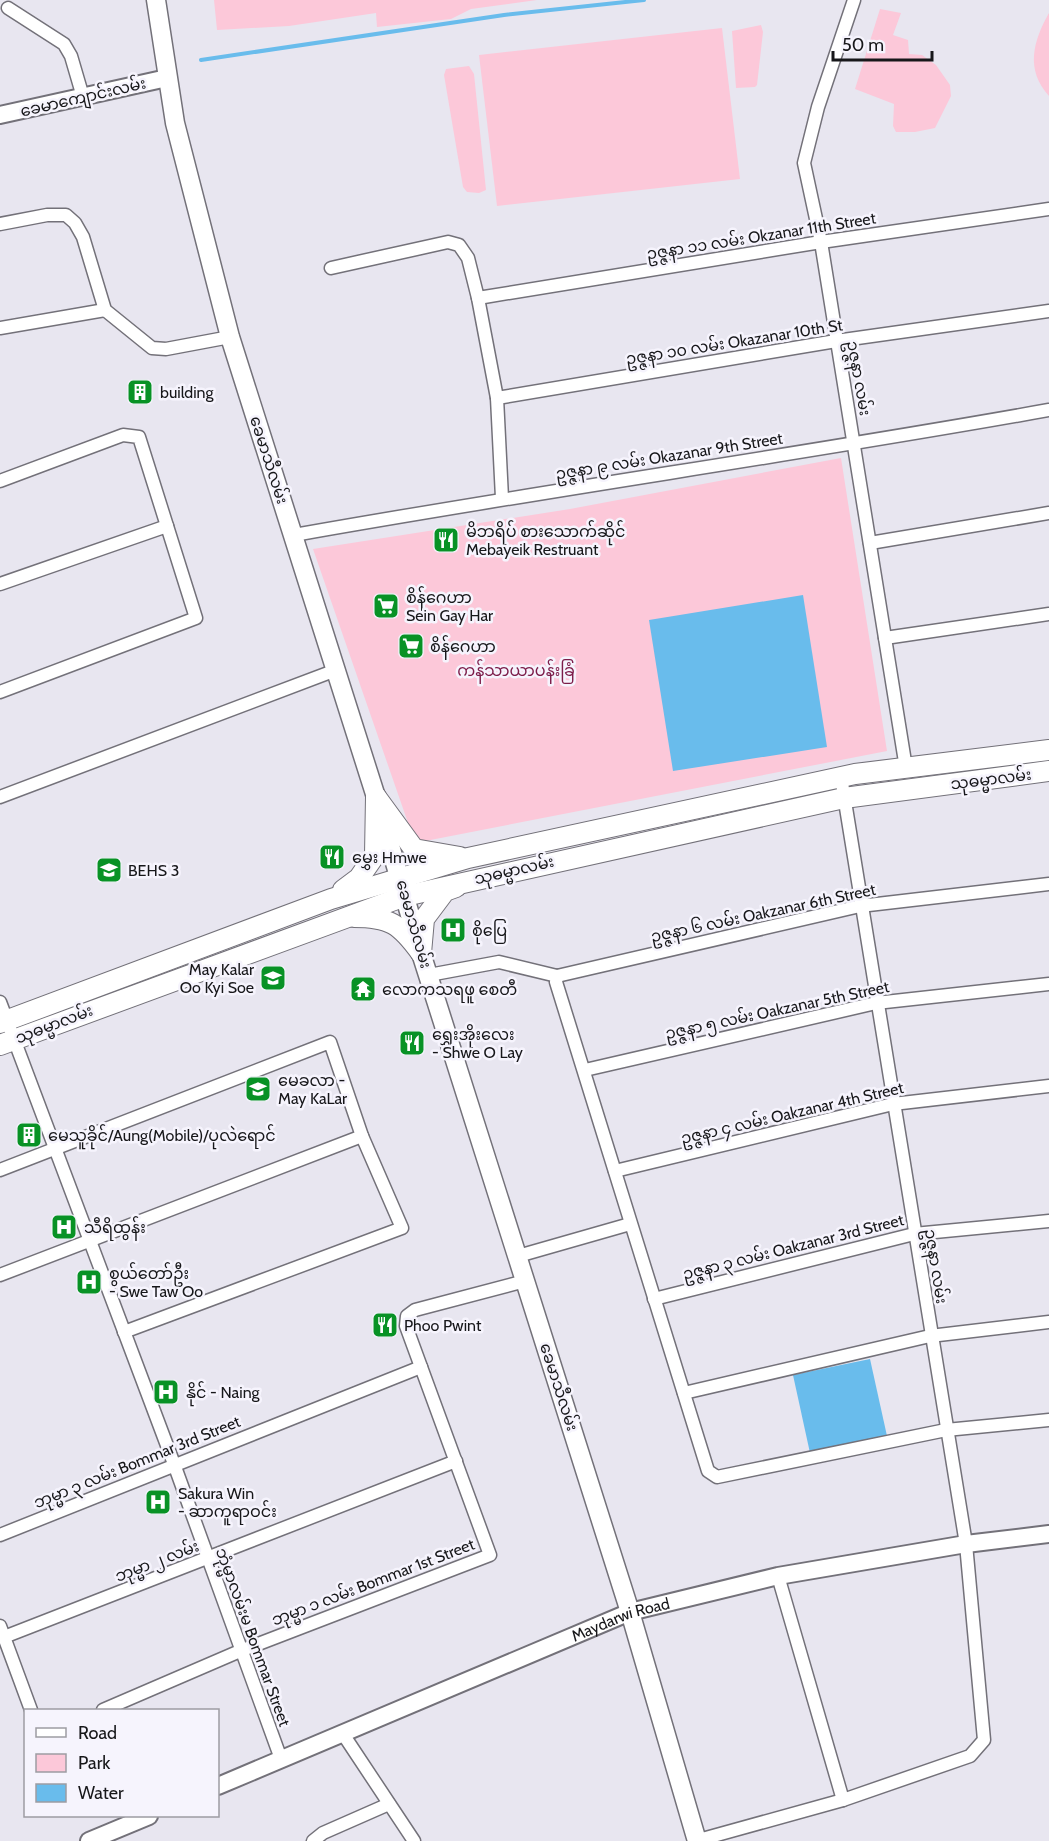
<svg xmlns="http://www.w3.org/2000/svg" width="1049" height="1841" viewBox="0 0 1049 1841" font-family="Cabin,'Noto Sans Myanmar',sans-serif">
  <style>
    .green { fill: #fcc8d9 }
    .water { fill: #69bcec }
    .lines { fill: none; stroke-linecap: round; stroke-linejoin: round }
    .stream { stroke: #69bcec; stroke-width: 4 }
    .minor-casing { stroke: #737179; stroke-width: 15 }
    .tertiary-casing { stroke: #737179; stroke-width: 20 }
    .secondary-casing { stroke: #737179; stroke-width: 21 }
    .primary-casing { stroke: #737179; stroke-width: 22 }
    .minor { stroke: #fff; stroke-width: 12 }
    .tertiary { stroke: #fff; stroke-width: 16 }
    .secondary { stroke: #fff; stroke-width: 18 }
    .primary { stroke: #fff; stroke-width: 20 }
    .labels { text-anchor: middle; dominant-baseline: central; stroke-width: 5; stroke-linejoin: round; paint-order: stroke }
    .street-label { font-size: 16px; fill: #17171a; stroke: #f6f4fd }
    .poi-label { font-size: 16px; fill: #17171a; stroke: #f6f4fd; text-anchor: start }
    .park-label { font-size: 16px; fill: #7c1c49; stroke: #f6f4fd }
  </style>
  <rect width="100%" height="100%" fill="#e8e6f0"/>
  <g class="green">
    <polygon points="214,0 537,0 471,9 451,19 377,27 376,13 289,26 217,30"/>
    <polygon points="880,9 901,13 893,35 908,40 909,54 922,55 936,65 950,85 951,96 935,128 915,132 896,132 893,126 894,104 855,89"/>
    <path d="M1049 13V96C1025 70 1033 41 1049 13Z"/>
    <polygon points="761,25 763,32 757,85 755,87 736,88 732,31"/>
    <polygon points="722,28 740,179 497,206 479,55"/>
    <polygon points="469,66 474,74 486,190 479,193 467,192 463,187 444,75 446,69"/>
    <polygon points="841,458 887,751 415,843 313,549 570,509"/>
  </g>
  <g class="water">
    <polygon points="803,595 827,747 673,771 649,620"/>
    <polygon points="870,1359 887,1436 810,1453 793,1375"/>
  </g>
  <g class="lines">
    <polyline class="stream" points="201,60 504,15 644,0"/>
    <g class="minor-casing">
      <g id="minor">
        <polyline points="854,0 818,107 804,163 821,242 906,768"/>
        <polyline points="8,8 64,44 71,56 83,97"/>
        <polyline points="0,224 47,215 66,215 75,223 83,237 105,310 152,348 166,349 230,337"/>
        <polyline points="331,268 448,242 459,245 468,258 478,298 497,398 502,498"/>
        <polyline points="478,298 821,242 1049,209"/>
        <polyline points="0,328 105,310"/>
        <polyline points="497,398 836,341 1049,311"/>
        <polyline points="0,481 123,435 139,437 196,618 0,692"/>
        <path d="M294 535C546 490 798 455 1049 410"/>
        <polyline points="870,543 1049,513"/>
        <polyline points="0,584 167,526"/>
        <polyline points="885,638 1049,614"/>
        <polyline points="0,797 336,670"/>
        <polyline points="429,975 499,962 557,976"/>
        <polyline points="557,976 556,982 708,1471 717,1477 946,1430 1049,1420"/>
        <polyline points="557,976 860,906 1049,884"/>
        <polyline points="0,1002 174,1464 281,1759"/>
        <polyline points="585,1070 876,1003 1049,984"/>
        <polyline points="0,1170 330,1042 362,1136 402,1228 124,1332"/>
        <polyline points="615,1171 893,1104 1049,1086"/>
        <polyline points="518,1256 630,1224"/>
        <polyline points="0,1275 362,1136"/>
        <polyline points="654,1299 914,1234 1049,1221"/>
        <polyline points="684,1393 930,1336 1049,1322"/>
        <polyline points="0,1535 421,1367"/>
        <polyline points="778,1576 843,1800"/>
        <polyline points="0,1626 31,1710"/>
        <polyline points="4,1637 456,1461"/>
        <polyline points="103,1710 240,1651 490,1555 406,1326 407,1316 415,1310 525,1281"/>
        <polyline points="343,1734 414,1841"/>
        <polyline points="313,1841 323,1833 389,1804"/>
        <polyline points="695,1841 843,1800 970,1756 984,1740 966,1544 841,777"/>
      </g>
    </g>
    <g class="tertiary-casing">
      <g id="tertiary">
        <polyline points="0,115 167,78"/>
        <path id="s1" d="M218 1786 630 1612 778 1576 966 1544 1049 1534"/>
        <polyline points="89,1841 149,1816"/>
      </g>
    </g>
    <g class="secondary-casing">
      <polyline id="secondary" points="156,0 175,123 230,337 376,797 421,953 630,1612 697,1841"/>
    </g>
    <g class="primary-casing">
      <g id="primary">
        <polyline points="376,797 414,849 460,857"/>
        <polyline points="343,890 359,878 375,855 376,797"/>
        <path d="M354 917C390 917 400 924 421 953"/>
        <polyline points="421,953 424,919 445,891 456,887"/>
        <polyline points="0,1023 331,899 468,858 855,774 1049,750"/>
        <polyline points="0,1045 405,896 844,798 1049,771"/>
      </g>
    </g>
    <use href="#minor" class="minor"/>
    <use href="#tertiary" class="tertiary"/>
    <use href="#secondary" class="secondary"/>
    <use href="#primary" class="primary"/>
  </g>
  <defs>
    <g id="building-square" transform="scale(1.35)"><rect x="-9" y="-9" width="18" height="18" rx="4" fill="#089225" stroke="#f6f4fd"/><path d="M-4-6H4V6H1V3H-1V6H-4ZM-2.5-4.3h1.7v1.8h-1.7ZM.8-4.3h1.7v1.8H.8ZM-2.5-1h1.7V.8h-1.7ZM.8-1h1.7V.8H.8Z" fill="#fff"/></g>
    <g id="restaurant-square" transform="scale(1.35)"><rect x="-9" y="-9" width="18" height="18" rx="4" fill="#089225" stroke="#f6f4fd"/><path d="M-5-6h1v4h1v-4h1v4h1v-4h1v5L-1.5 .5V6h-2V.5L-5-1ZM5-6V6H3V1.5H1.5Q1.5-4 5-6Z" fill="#fff"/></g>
    <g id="supermarket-square" transform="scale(1.35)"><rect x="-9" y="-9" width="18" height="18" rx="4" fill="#089225" stroke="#f6f4fd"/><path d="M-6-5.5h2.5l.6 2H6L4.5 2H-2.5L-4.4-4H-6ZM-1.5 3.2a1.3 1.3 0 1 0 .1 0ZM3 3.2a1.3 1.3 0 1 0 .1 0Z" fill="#fff"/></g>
    <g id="school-square" transform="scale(1.35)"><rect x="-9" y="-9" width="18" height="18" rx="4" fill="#089225" stroke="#f6f4fd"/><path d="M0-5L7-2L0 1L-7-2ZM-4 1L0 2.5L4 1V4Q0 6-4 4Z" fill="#fff"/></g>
    <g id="hospital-square" transform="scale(1.35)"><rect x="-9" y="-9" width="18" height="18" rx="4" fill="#089225" stroke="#f6f4fd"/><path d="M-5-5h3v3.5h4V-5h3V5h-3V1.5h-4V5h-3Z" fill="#fff"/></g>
    <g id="temple-square" transform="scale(1.35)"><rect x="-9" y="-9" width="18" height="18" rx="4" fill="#089225" stroke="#f6f4fd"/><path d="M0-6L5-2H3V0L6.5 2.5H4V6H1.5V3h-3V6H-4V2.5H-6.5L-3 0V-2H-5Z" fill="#fff"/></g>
  </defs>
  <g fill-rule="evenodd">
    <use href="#building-square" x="140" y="392"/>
    <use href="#restaurant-square" x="446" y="540"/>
    <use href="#supermarket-square" x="386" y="606"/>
    <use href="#supermarket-square" x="411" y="646"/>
    <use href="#restaurant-square" x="332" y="857"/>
    <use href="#school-square" x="109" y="870"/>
    <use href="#hospital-square" x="453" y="930"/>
    <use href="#school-square" x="273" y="978"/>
    <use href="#temple-square" x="363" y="989"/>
    <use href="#restaurant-square" x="412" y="1043"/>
    <use href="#school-square" x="258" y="1089"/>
    <use href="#building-square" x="29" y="1135"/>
    <use href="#hospital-square" x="64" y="1227"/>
    <use href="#hospital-square" x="89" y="1282"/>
    <use href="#restaurant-square" x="385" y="1325"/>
    <use href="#hospital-square" x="166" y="1392"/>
    <use href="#hospital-square" x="158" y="1502"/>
  </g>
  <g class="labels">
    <g class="street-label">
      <text transform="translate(83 97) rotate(-13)">ခေမာကျောင်းလမ်း</text>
      <text transform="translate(761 236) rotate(-9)">ဥဇ္ဇနာ ၁၁ လမ်း Okzanar 11th Street</text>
      <text transform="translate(734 342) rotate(-9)">ဥဇ္ဇနာ ၁၀ လမ်း Okazanar 10th St</text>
      <text transform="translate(859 378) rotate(80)">ဥဇ္ဇနာ လမ်း</text>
      <text transform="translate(669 456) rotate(-9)">ဥဇ္ဇနာ ၉ လမ်း Okazanar 9th Street</text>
      <text transform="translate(269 460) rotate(72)">ခေမာသီလမ်း</text>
      <text transform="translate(991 779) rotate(-7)">သုဓမ္မာလမ်း</text>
      <text transform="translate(514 870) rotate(-13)">သုဓမ္မာလမ်း</text>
      <text transform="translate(763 913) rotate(-12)">ဥဇ္ဇနာ ၆ လမ်း Oakzanar 6th Street</text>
      <text transform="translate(414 924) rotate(74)">ခေမာသီလမ်း</text>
      <text transform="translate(777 1010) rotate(-12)">ဥဇ္ဇနာ ၅ လမ်း Oakzanar 5th Street</text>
      <text transform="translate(54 1024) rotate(-21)">သုဓမ္မာလမ်း</text>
      <text transform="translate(792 1113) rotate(-13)">ဥဇ္ဇနာ ၄ လမ်း Oakzanar 4th Street</text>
      <text transform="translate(793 1247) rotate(-14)">ဥဇ္ဇနာ ၃ လမ်း Oakzanar 3rd Street</text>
      <text transform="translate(936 1266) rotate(81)">ဥဇ္ဇနာ လမ်း</text>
      <text transform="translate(559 1387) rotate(72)">ခေမာသီလမ်း</text>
      <text transform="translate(137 1462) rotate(-22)">ဘုမ္မာ ၃ လမ်း Bommar 3rd Street</text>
      <text transform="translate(157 1561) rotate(-21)">ဘုမ္မာ ၂ လမ်း</text>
      <text transform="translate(373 1582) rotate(-21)">ဘုမ္မာ ၁ လမ်း Bommar 1st Street</text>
      <text stroke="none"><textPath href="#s1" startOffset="436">Maydarwi Road</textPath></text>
      <text transform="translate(253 1637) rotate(70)">ဘုံမ္မာလမ်းမ Bommar Street</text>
    </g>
    <g class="poi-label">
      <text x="160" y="392">building</text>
      <text x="466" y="531">မိဘရိပ် စားသောက်ဆိုင်<tspan x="466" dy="18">Mebayeik Restruant</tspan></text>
      <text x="406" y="597">စိန်ဂေဟာ<tspan x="406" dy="18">Sein Gay Har</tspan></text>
      <text x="430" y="646">စိန်ဂေဟာ</text>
      <text x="352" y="857">မွှေး Hmwe</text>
      <text x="128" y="870">BEHS 3</text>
      <text x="472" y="930">စိုပြေ</text>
      <text x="254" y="969" text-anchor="end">May Kalar<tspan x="254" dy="18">Oo Kyi Soe</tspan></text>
      <text x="382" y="989">လောကသရဖူ စေတီ</text>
      <text x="432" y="1034">ရွှေးအိုးလေး<tspan x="432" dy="18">- Shwe O Lay</tspan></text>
      <text x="278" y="1080">မေခလာ -<tspan x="278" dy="18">May KaLar</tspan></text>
      <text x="48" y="1135">မေသူခိုင်/Aung(Mobile)/ပုလဲရောင်</text>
      <text x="84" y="1227">သီရိထွန်း</text>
      <text x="109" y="1273">စွယ်တော်ဦး<tspan x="109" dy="18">- Swe Taw Oo</tspan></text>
      <text x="404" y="1325">Phoo Pwint</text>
      <text x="186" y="1392">နိုင် - Naing</text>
      <text x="178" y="1493">Sakura Win<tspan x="178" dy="18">- ဆာကူရာဝင်း</tspan></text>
    </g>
    <g class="park-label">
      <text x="516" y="670">ကန်သာယာပန်းခြံ</text>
    </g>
  </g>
  <rect x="24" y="1709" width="195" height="108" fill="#f6f4fd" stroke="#9d9ca2" stroke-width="1.5"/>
  <rect x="36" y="1728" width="30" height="9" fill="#ffffff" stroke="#9d9ca2" stroke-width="1.5"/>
  <text x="78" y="1739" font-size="18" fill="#17171a">Road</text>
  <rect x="36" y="1754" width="30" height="18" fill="#fcc8d9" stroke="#9d9ca2" stroke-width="1.5"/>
  <text x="78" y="1769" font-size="18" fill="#17171a">Park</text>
  <rect x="36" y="1784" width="30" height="18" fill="#69bcec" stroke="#9d9ca2" stroke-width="1.5"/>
  <text x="78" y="1799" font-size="18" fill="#17171a">Water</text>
  <path d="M833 51v9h99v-9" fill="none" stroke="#17171a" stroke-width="3"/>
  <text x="842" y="51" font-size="18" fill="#17171a" stroke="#f6f4fd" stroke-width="4.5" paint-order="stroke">50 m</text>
</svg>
